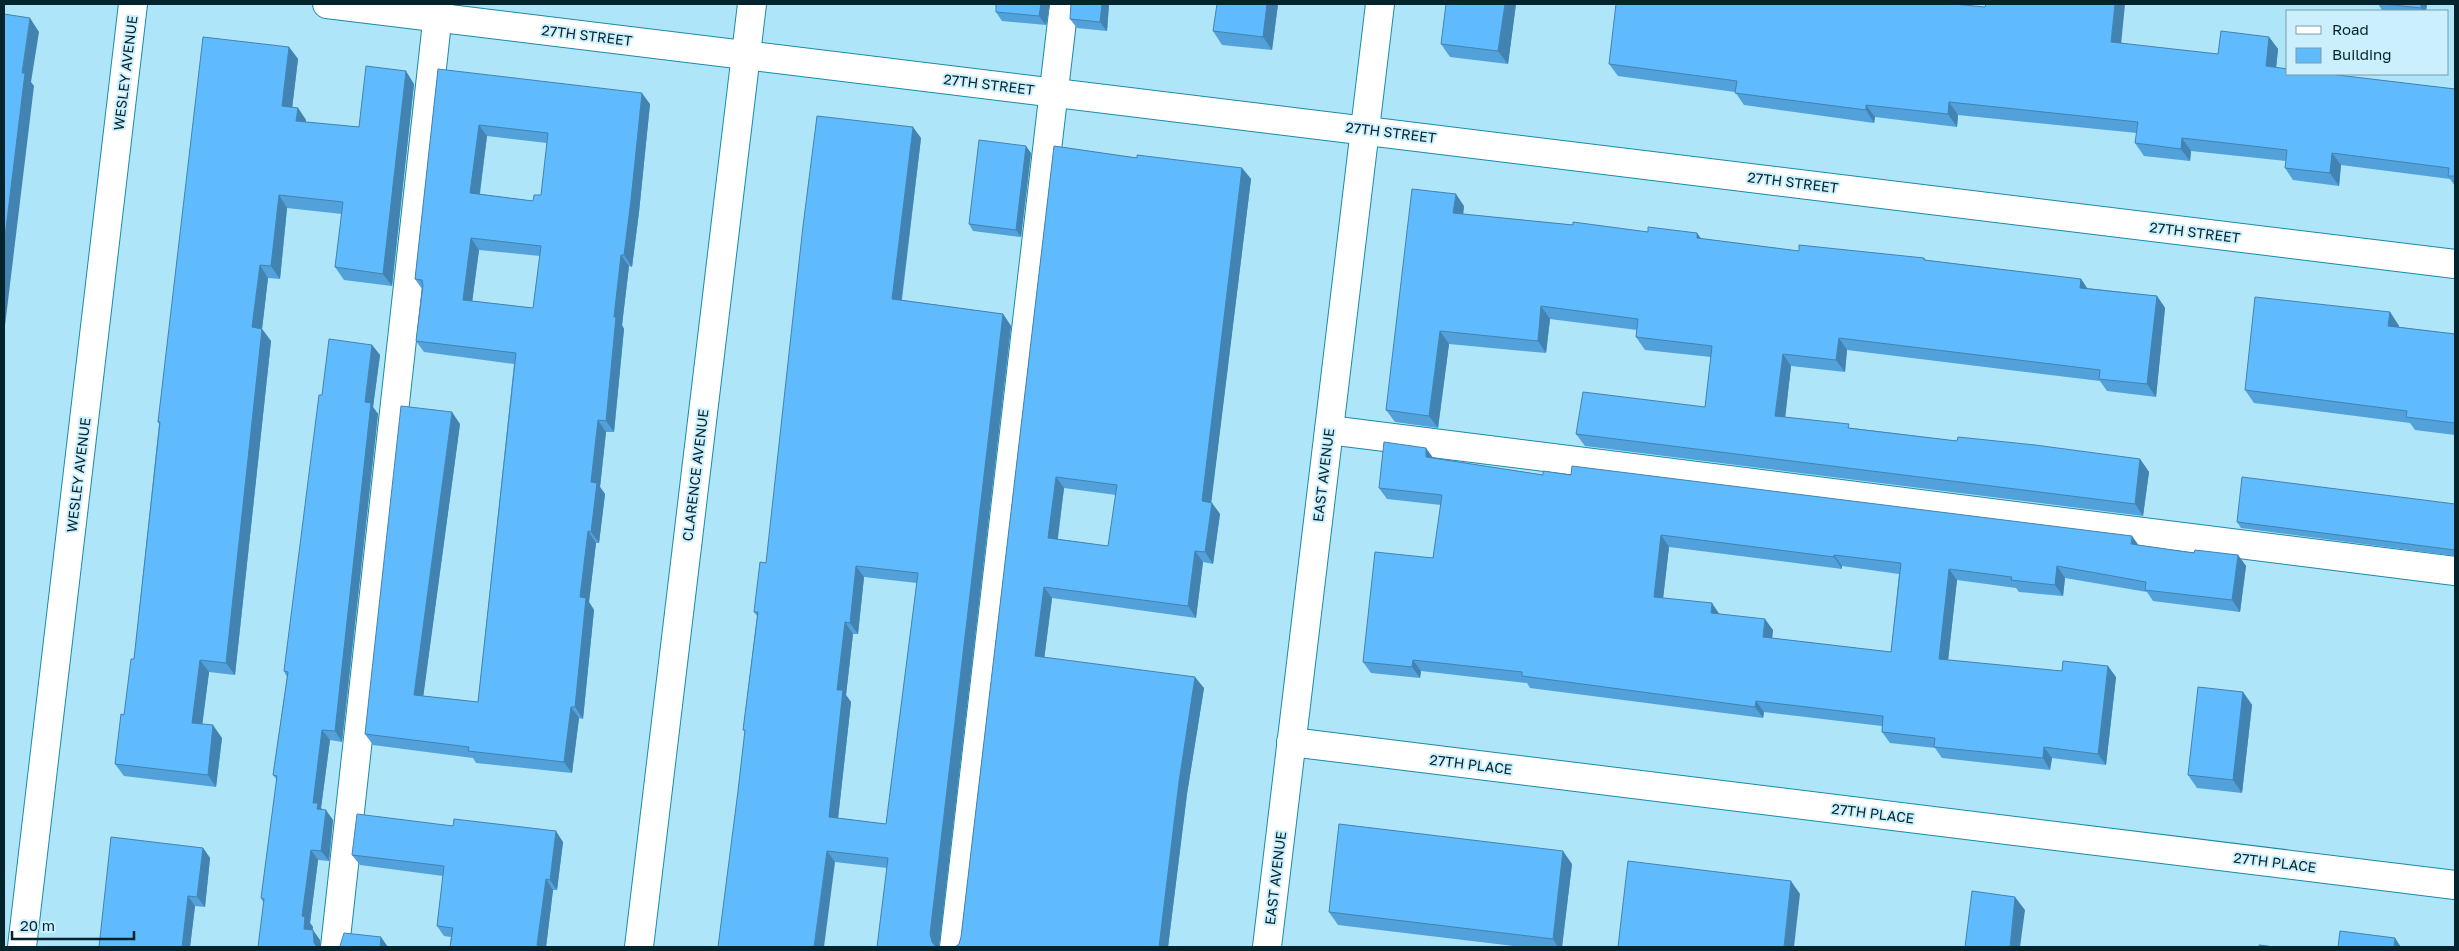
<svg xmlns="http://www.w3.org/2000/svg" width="2459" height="951" viewBox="0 0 2459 951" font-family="'Golos Text',sans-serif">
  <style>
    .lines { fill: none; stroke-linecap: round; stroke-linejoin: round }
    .minor-casing { stroke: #1a8aa9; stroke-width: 30 }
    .minor { stroke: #fff; stroke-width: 28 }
    .wall { fill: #52a1da; fill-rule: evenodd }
    .shaded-wall { fill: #4283b1 }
    .building { fill: #5fbbfd; stroke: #4283b1; fill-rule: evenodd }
    .labels { text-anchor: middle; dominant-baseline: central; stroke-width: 4; stroke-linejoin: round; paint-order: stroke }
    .street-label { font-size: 14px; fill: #03232d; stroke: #cbeffc }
  </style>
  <rect width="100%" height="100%" fill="#aee5f9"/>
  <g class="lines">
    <g class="minor-casing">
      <g id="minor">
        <polyline points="327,4 2455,264"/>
        <polyline points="1329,430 2455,571"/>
        <polyline points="1291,742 2455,885"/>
        <polyline points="22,947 133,4"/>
        <polyline points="335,947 439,4"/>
        <polyline points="639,947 752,4"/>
        <polyline points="954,947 1064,4"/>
        <polyline points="1267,947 1380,4"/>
      </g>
    </g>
    <use href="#minor" class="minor"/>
  </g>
  <g class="wall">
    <polygon points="996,4 1050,4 1046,25 1002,21 996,12"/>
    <polygon points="1109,4 1107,31 1077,28 1070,19"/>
    <polygon points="1278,4 1272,50 1222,45 1213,31"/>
    <polygon points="1516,4 1508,64 1450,57 1441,44"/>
    <polygon points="2378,4 2427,4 2426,11 2393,11 2382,10"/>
    <polygon points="2269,37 2278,49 2276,68 2455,89 2455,186 2450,179 2341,165 2339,186 2293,180 2285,168 2286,161 2191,151 2190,161 2144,156 2135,143 2137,133 1958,115 1957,127 1875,117 1874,123 1744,105 1735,92 1618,76 1609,64 2121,44 2218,54"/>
    <polygon points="289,47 298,59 292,107 298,108 306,120 306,122 359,127 414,84 392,286 344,280 335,267 342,214 287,208 280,279 268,278 262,329 271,341 235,675 209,672 202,724 222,738 216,787 124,776 115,764 134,659 159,424 158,422"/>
    <path d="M438 69 650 104 639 212 632 267 629 266 622 325 624 329 614 432H606L600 487 605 494 599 543H596L589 602 594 610 588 669 583 719 579 718 572 773 476 763 473 758 373 745 365 734 460 424 423 696 478 702 514 364 424 352 416 341 422 289 415 279ZM487 136 547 143 541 195 533 201 480 194ZM479 250 540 256 533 308 472 301Z"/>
    <path d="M921 138 902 300 1003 314 1011 326 939 947H877L887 868 835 862 738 791 745 732 743 730 757 616 754 612 766 563ZM864 577 917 583 886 824 838 818 851 702 846 695 853 634H858Z"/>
    <path d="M1054 146 1137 158 1242 168 1251 179 1211 502 1220 514 1213 564 1203 562 1196 618 1052 598 1044 658 1204 688 1187 794 1168 947H955L959 944 961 937ZM1064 488 1116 495 1108 546 1058 539Z"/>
    <polygon points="1031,153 1021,237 973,231 969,224"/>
    <polygon points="1464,206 1463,214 1573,225 1648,232 1799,251 1924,258 1926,260 2081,279 2087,288 2157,296 2165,308 2156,397 2107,391 2100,381 1847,350 1845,372 1791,366 1785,417 1852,428 1957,441 2140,459 2149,472 2143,516 1585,446 1576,434 1705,407 1711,357 1645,350 1636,337 1637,330 1550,319 1546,353 1449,344 1438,428 1395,422 1386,410"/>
    <polygon points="2390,312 2399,326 2399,327 2455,334 2455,435 2415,430 2410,423 2254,403 2245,390"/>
    <polygon points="372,345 380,355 373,407 378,414 342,742 330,740 321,808 333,820 329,861 318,860 310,923 313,927 312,930 320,940 263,902 261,898 277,780 273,775 287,677 284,671 322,395"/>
    <path d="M1433 458 1543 475H1571L2138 545 2194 553 2238 555 2246 566 2240 612 2153 601 2147 592 2065 578 2063 596 2019 592 2016 588 1957 580 1948 660 2116 677 2106 765 2052 758 2050 770 1942 758 1935 748 1890 743 1882 732V726L1764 712 1763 718 1530 688 1527 683 1421 671 1420 678 1371 673 1363 662 1433 558 1441 505 1387 499 1379 488ZM1669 547 1842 569V566L1899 574 1891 652 1772 638 1773 630 1663 598Z"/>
    <polygon points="2455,504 2455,556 2241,528 2237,522"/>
    <polygon points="2243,692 2252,705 2242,793 2197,788 2188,775"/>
    <polygon points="563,842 557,890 553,890 546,947 450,947 451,937 444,936 437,926 443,876 360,865 352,855"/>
    <polygon points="203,848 210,858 205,907 195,906 190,947 99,947"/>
    <polygon points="1572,864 1562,947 1522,947 1338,925 1329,912"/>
  </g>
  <g class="shaded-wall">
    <polygon points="1041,4 1050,4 1046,25 1039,16"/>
    <polygon points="1102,4 1109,4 1107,31 1100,22"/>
    <polygon points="1267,4 1278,4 1272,50 1263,37"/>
    <polygon points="1505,4 1516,4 1508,64 1498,51"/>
    <polygon points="2115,4 2125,4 2120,55 2111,42"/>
    <polygon points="2421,4 2427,4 2426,11 2423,11 2421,8"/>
    <polygon points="30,18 39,32 31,82 34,86 4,334 4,246 22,73"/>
    <polygon points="2269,37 2278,49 2275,79 2266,66"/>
    <polygon points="289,47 298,59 291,118 282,106"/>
    <polygon points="406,71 414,84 392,286 383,274"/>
    <polygon points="642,93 650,104 639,212 632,267 624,255"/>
    <polygon points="1949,102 1958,115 1957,127 1948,114"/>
    <polygon points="1866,105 1875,117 1874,123 1866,110"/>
    <polygon points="298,108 306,120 305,133 296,121"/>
    <polygon points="479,125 487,136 478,205 470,193"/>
    <polygon points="913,127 921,138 900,311 892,299"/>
    <polygon points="2182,138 2191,151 2190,161 2181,149"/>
    <polygon points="1026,146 1031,153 1021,237 1016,230"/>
    <polygon points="2332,153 2341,165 2339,186 2330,173"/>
    <polygon points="1242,168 1251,179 1210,513 1202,501"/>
    <polygon points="1456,194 1464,206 1462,225 1453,213"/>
    <polygon points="279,195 287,208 280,279 271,266"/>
    <polygon points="1697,233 1706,245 1697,238"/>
    <polygon points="471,238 479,250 471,311 463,300"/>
    <polygon points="621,255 629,266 622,325 624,329 614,432 606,421 614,317"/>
    <polygon points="260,265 268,278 262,329 271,341 235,675 226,663 252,327"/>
    <polygon points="2081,279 2089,291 2080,288"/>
    <polygon points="2157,296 2165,308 2156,397 2147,384"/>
    <polygon points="1541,306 1550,319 1546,353 1538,341"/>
    <polygon points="2390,312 2399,326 2397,339 2388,326"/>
    <polygon points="1003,314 1011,326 939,947 935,947 932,942 930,934"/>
    <polygon points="1440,331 1449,344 1438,428 1429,416"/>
    <polygon points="1839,338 1847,350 1845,372 1836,360"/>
    <polygon points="372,345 380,355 373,407 378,414 342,742 335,731 365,402"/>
    <polygon points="1783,354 1791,366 1784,428 1775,416"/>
    <polygon points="452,412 460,424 422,706 414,695"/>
    <polygon points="598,420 606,432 600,487 605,494 599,543 591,532 591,482"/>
    <polygon points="1426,448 1434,459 1426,457"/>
    <polygon points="2140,459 2149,472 2143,516 2135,504"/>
    <polygon points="1056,477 1064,488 1056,550 1048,538"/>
    <polygon points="1212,503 1220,514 1213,564 1205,552"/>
    <polygon points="588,531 596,543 589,602 594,610 583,719 575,707 580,597"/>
    <polygon points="1661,535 1669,547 1662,608 1654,597"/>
    <polygon points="2132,536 2140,547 2131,544"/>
    <polygon points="1195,551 1203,562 1196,618 1188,606"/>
    <polygon points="1834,555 1842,566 1842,569 1834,557"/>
    <polygon points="2238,555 2246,566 2240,612 2232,600"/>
    <polygon points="856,566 864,577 858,634 850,623"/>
    <polygon points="2057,566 2065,578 2063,596 2055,585"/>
    <polygon points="1949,569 1957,580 1947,670 1939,659"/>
    <polygon points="1044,587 1052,598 1043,668 1035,656"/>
    <polygon points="1712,603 1720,615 1711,613"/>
    <polygon points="1765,619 1773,630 1771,648 1763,637"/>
    <polygon points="845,622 853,634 846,695 851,702 837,828 829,817 837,690"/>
    <polygon points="200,660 209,672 201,735 192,723"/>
    <polygon points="1413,660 1421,671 1420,678 1412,667"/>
    <polygon points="2108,666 2116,677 2106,765 2098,754"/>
    <polygon points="1195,677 1204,688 1187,794 1168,947 1159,947 1179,782"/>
    <polygon points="2243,692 2252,705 2242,793 2233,780"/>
    <polygon points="1756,701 1764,712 1763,718 1755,707"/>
    <polygon points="571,707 579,718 572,773 564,762"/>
    <polygon points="213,725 222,738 216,787 208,775"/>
    <polygon points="322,730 330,740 321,808 325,814 324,819 313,803"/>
    <polygon points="2044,747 2052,758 2050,770 2043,758"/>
    <polygon points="326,810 333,820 329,861 321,851"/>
    <polygon points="556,831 563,842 557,890 550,880"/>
    <polygon points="203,848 210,858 205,907 197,897"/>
    <polygon points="311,850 318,860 310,923 313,927 311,939 304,929 302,916"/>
    <polygon points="827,851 835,862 824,947 814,947"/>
    <polygon points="1563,851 1572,864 1562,947 1558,947 1553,939"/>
    <polygon points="546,879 553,890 546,947 539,947 537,945"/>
    <polygon points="1791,881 1800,894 1794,947 1784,947"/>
    <polygon points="188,896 195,906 190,947 182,947"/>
    <polygon points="2015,897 2025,910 2020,947 2010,947"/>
    <polygon points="313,930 320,940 321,947 316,947 314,943"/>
    <polygon points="381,937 388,947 380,947"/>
    <polygon points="2395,938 2401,947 2394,947"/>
  </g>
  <g class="building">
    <polygon points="996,4 1041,4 1039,16 996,12"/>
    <polygon points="1071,4 1102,4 1100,22 1070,19"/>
    <polygon points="1217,4 1267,4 1263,37 1213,31"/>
    <polygon points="1446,4 1505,4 1498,51 1441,44"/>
    <polygon points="1616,4 1954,4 1985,7 1986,4 2115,4 2111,42 2218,54 2221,31 2269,37 2266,66 2288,69 2288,74 2329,74 2455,89 2455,176 2448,176 2449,168 2332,153 2330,173 2285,168 2287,150 2182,138 2181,149 2135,143 2138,122 1949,102 1948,114 1866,105 1866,110 1735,93 1737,81 1609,64"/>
    <polygon points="2383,4 2421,4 2421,8"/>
    <polygon points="4,14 30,18 22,73 25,73 4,245"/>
    <polygon points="203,37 289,47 282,106 298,108 296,121 359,127 366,66 406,71 383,274 335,267 343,202 279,195 271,266 260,265 252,327 262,329 226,663 200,660 192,723 213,725 208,775 115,764 121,714 124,715 131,659 134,659 160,422 158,422"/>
    <path d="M438 69 642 93 631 200 624 255H621L614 317H616L606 421 598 420 591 482 597 483 591 532 588 531 580 597 586 598 580 657 575 707H571L564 762 468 751 469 747 365 734 401 406 452 412 414 695 478 702 516 353 416 341 423 285 422 280 415 279ZM479 125 548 133 541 195H534L533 201 470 193ZM471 238 541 246 533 308 463 300Z"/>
    <path d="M817 116 913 127 892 299 1003 314 930 934 932 942 936 947H877L888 858 827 851 814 947H718L738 791 745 730H743L758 612H754L760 562 766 563 803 226ZM856 566 918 573 886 824 829 817 843 690H837L845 622 850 623Z"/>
    <polygon points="979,140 1026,146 1016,230 969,224"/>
    <path d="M1054 146 1137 158V155L1242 168 1202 501 1212 503 1205 552 1195 551 1188 606 1044 587 1035 656 1195 677 1179 782 1159 947H955L959 944 961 937ZM1056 477 1117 485 1108 546 1048 538Z"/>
    <polygon points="1412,189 1456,194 1453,213 1573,225 1573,222 1648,232 1648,227 1697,233 1697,238 1799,251 1799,245 1924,258 1924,260 2081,279 2080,288 2157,296 2147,384 2099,379 2100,370 1839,338 1836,360 1783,354 1775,416 1849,424 1848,428 1957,441 1958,437 2035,445 2140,459 2135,504 1576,434 1583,392 1705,407 1712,346 1636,337 1638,319 1541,306 1538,341 1440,331 1429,416 1386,410"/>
    <polygon points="2255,297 2390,312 2388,326 2455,334 2455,423 2406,417 2407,411 2245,390"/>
    <polygon points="329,339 372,345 365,402 371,403 335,731 322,730 313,803 318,803 317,809 326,810 321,851 311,850 302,916 305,917 304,929 313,930 314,943 317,947 258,947 264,899 261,898 277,776 273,775 288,672 284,671 319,395 322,395"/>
    <path d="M1384 442 1426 448V457L1543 475V471L1571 475 1572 466 2132 536 2131 544 2194 553 2195 550 2238 555 2232 600 2145 590 2146 582 2057 566 2055 585 2011 580 2012 577 1949 569 1939 659 2062 671 2063 661 2108 666 2098 754 2044 747 2043 758 1934 747 1935 738 1882 732 1883 716 1756 701 1755 707 1522 676V672L1413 660 1412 667 1363 662 1375 552 1433 558 1442 495 1379 488ZM1661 535 1834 557V555L1901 563 1891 652 1763 637 1765 619 1711 613 1712 603 1654 597Z"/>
    <polygon points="2242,477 2455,504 2455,550 2237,522"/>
    <polygon points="2198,687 2243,692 2233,780 2188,775"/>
    <polygon points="357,814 453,826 454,819 556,831 550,880 546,879 537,945 542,946 542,947 450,947 453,928 437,926 444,866 352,855"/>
    <polygon points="1339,824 1563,851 1553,939 1329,912"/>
    <polygon points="111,837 203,848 197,897 188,896 182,947 99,947"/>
    <polygon points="1628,861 1791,881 1784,947 1618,947"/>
    <polygon points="1972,891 2015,897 2010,947 1965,947"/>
    <polygon points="2340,931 2395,938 2394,947 2338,947"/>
    <polygon points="344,933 381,937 380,947 339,947 340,946"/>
    <polygon points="2259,945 2275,947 2259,947"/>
  </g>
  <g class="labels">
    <g class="street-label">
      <text transform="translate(587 35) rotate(7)">27TH STREET</text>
      <text transform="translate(125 73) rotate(-83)">WESLEY AVENUE</text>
      <text transform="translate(989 84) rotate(7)">27TH STREET</text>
      <text transform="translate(1391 132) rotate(7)">27TH STREET</text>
      <text transform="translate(1793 182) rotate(7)">27TH STREET</text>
      <text transform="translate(2195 232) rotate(7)">27TH STREET</text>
      <text transform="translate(78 475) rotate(-83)">WESLEY AVENUE</text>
      <text transform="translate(695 475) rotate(-83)">CLARENCE AVENUE</text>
      <text transform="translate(1323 475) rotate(-83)">EAST AVENUE</text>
      <text transform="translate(1471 764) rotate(7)">27TH PLACE</text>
      <text transform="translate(1873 813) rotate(7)">27TH PLACE</text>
      <text transform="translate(2275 862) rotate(7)">27TH PLACE</text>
      <text transform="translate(1275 878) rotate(-83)">EAST AVENUE</text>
    </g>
  </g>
  <rect width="2459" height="951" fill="none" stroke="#03232d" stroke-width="10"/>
  <rect x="2286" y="10" width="162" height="65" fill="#cbeffc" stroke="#7b9da9"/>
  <rect x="2296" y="26" width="25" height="8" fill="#ffffff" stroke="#7b9da9"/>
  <text x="2332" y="35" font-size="15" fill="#03232d">Road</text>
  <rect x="2296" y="48" width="25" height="15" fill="#5fbbfd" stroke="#7b9da9"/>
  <text x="2332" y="60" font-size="15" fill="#03232d">Building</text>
  <path d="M12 931v8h122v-8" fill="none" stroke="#03232d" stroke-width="2.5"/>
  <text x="20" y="931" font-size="15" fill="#03232d" stroke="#cbeffc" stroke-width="4" paint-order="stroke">20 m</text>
</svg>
